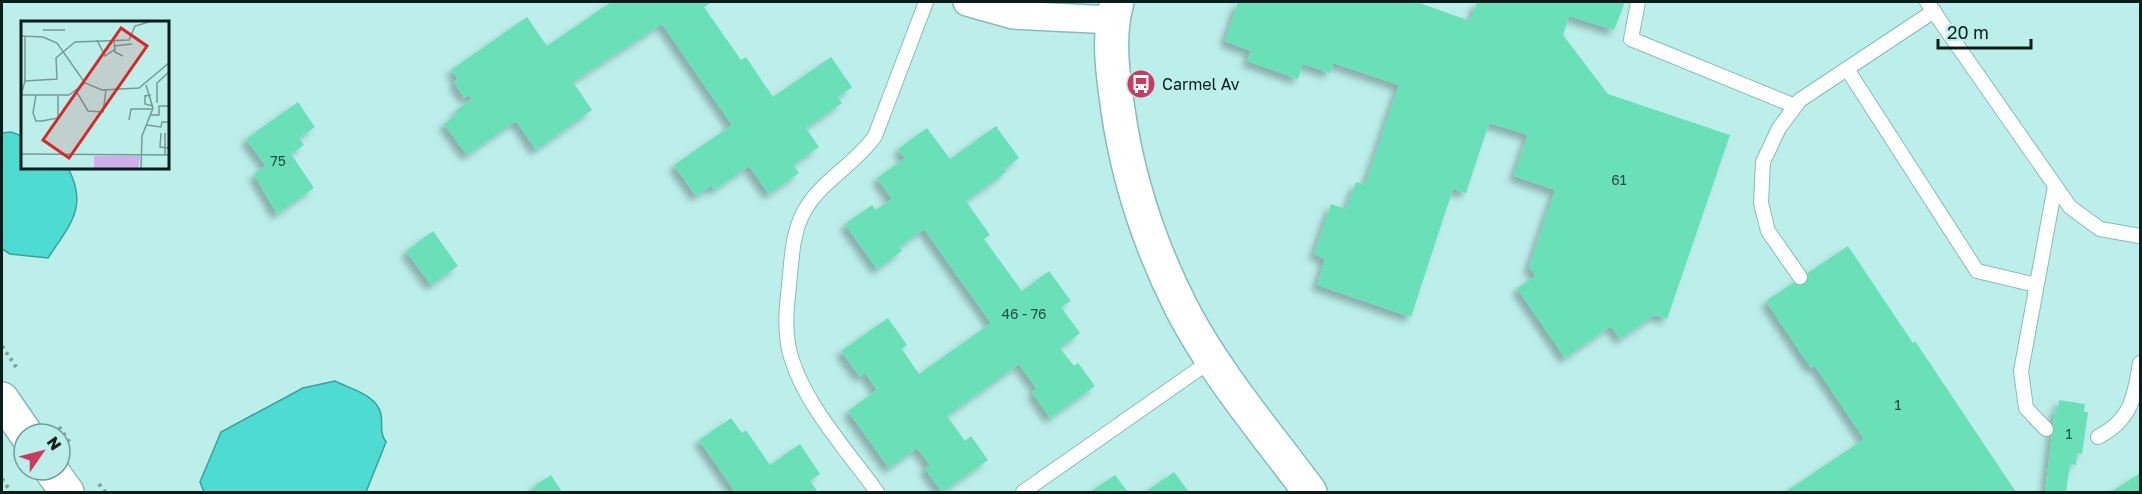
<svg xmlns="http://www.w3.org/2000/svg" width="2142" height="494" viewBox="0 0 2142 494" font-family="'Golos Text',sans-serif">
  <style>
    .water { fill: #4ddbd2; stroke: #39a29b; stroke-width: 1.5 }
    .building { fill: #6be0b9; filter: url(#shadow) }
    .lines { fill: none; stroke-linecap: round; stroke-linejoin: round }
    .lane-casing { stroke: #89bbb6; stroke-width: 16 }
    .street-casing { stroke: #89bbb6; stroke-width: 30 }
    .secondary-casing { stroke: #89bbb6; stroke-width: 36 }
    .path { stroke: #7ca4a1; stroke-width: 4; stroke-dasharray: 3 4.5; stroke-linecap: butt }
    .lane { stroke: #fff; stroke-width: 14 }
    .street { stroke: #fff; stroke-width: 27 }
    .secondary { stroke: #fff; stroke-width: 33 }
    .labels { text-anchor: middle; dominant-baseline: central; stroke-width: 6; stroke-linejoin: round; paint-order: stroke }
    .number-label { font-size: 14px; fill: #224e43 }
    .poi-label { font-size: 16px; fill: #091e1c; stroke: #bcefea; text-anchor: start }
    .inset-road { fill: none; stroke: #749b98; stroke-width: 1.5 }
    .view { fill: #d62828; fill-opacity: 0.15; stroke: #d62828; stroke-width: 3 }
    .inset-edge { fill: none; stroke: #091e1c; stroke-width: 3 }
  </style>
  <defs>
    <filter id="shadow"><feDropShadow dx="-5.5" dy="5.5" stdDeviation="3" flood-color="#0004"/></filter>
  </defs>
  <rect width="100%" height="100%" fill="#bcefea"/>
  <g class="water">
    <path d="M11 132 22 136V168H68C89 207 69 226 48 258L10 254 2 249V133Z"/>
    <path d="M335 381C351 389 377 395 381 414 383 425 379 432 386 442L366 492H204L200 482 221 432 303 388Z"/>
  </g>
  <g class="building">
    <polygon points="611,2 712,2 704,7 741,60 746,57 773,97 831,57 852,87 838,97 842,103 806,128 819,147 793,165 799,173 769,194 749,166 714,190 711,186 696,196 674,165 732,125 662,24 573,82 592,110 536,150 516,121 467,155 444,124 457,114 455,111 472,99 469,95 464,98 454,82 458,79 451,70 527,17 547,46"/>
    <polygon points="1238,2 1417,2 1470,21 1477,2 1625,2 1614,30 1569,16 1563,35 1608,94 1730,135 1667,319 1655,315 1620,339 1611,326 1565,358 1517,288 1536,276 1529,267 1555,190 1514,176 1528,135 1489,123 1466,193 1453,189 1411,317 1317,285 1325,259 1314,254 1331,204 1346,209 1356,182 1365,185 1399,85 1333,63 1330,73 1303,64 1298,79 1247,61 1251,51 1225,41"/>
    <polygon points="298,102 315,127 299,138 304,145 291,154 314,188 277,214 254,174 266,166 246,139"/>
    <polygon points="996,126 1019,158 1004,169 1006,172 966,201 990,235 984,239 1022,291 1049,271 1071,301 1061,307 1080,333 1060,348 1074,366 1078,363 1095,386 1050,418 1032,392 1037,389 1019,364 947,416 965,441 971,436 988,460 942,492 925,469 930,465 917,448 889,468 848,411 877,390 865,373 860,377 841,351 888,318 907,345 902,349 919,374 991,323 924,229 899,247 902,251 877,269 845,224 872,205 876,210 892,199 877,178 905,158 898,149 927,128 950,159"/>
    <polygon points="433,231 458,266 431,285 406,251"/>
    <polygon points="1848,246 1913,343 1915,341 2016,492 1785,492 1864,439 1815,366 1811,368 1766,301"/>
    <polygon points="2059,400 2085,404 2084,412 2088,412 2082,454 2077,453 2076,465 2070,464 2066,492 2045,492 2055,409 2058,410"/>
    <polygon points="731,418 742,433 746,430 770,465 800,444 820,474 810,481 818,492 730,492 734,490 699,440"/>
    <polygon points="1174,472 1189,492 1150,492 1148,490"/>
    <polygon points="2140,473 2140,492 2111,492"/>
    <polygon points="551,475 562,492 537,492 534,486"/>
    <polygon points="1115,475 1128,492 1090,492"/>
  </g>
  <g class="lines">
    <g class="lane-casing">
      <g id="lane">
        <polyline points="1638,2 1631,39 1795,106"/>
        <polyline points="1927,2 2070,207 2100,229 2140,236"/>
        <polyline points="1847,69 1977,271 2036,285"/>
        <polyline points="1800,277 1768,231 1761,203 1763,162 1779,128 1800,100 1934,11"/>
        <polyline points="2046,429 2026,408 2021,371 2055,186"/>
        <path d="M2098 437C2132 419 2134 398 2140 363"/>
        <path d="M877 492C846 449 797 396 788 344 784 321 788 298 790 275 792 251 794 225 808 205 825 179 856 163 875 136L926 2"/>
        <polyline points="1023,492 1213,359"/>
      </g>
    </g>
    <g class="street-casing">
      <polyline id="street" points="967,2 1013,15 1112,20"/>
    </g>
    <g class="secondary-casing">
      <g id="secondary">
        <path d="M1117 2C1107 37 1113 75 1118 110 1128 180 1150 246 1182 309 1215 373 1267 434 1310 492"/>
        <polyline points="2,399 26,434"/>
        <polyline points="51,470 67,492"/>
      </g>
    </g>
    <g class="path">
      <polyline points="2,346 18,370"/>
      <polyline points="59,427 70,443"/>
      <polyline points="2,479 11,492"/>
      <polyline points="99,484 105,492"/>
    </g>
    <use href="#lane" class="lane"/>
    <use href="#street" class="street"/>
    <use href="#secondary" class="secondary"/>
  </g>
  <defs>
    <g id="bus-disc" transform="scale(1.5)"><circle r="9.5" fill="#ca3b62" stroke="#bcefea"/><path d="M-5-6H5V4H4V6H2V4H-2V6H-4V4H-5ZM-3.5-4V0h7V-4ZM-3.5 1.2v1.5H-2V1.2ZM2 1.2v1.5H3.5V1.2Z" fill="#fff"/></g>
  </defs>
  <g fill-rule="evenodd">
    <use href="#bus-disc" x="1141" y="84"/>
  </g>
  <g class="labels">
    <g class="number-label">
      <text x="278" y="160">75</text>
      <text x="1619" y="179">61</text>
      <text x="1024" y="313">46 - 76</text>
      <text x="1898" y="404">1</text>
      <text x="2069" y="433">1</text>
    </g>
    <g class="poi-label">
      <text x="1162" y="84">Carmel Av</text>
    </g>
  </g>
  <g transform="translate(21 21)">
    <rect width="148" height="148" fill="#bcefea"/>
    <path d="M73 135H119L117 148H73Z" fill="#cfafeb"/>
    <path class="inset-road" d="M22 9H44M0 15 22 16 36 22 64 62 81 69 118 67 149 41M4 15V60M76 19 84 35 93 29M93 19 94 31 102 35M93 25 111 23M55 70 67 90 82 91 85 69M0 74 4 60 36 58 35 37 54 21 108 19 114 5 131 0M1 74H48L64 62M15 74 12 92 15 100H21L37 97V75M130 74 124 75V83L132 85M136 82V62L149 50M130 94H138V85H149M108 99 110 88H132M126 104 140 106 141 101H149M140 112 139 126 149 127M0 133 149 134M144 134V112M120 148 121 115 132 87 125 64"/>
    <path class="view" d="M100 7 126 25 48 137 22 119Z"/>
    <rect width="148" height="148" class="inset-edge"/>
  </g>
  <rect width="2142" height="494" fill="none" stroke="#091e1c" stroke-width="6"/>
  <g transform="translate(42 452) rotate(55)"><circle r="28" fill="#bcefea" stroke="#749b98" stroke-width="1.5"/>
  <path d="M0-4.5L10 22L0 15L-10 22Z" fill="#ca3b62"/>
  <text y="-9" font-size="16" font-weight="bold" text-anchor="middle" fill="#091e1c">N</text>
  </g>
  <path d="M1938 39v9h93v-9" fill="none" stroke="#091e1c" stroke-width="3"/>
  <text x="1947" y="39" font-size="18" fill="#091e1c" stroke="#bcefea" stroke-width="4.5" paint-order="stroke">20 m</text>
</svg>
